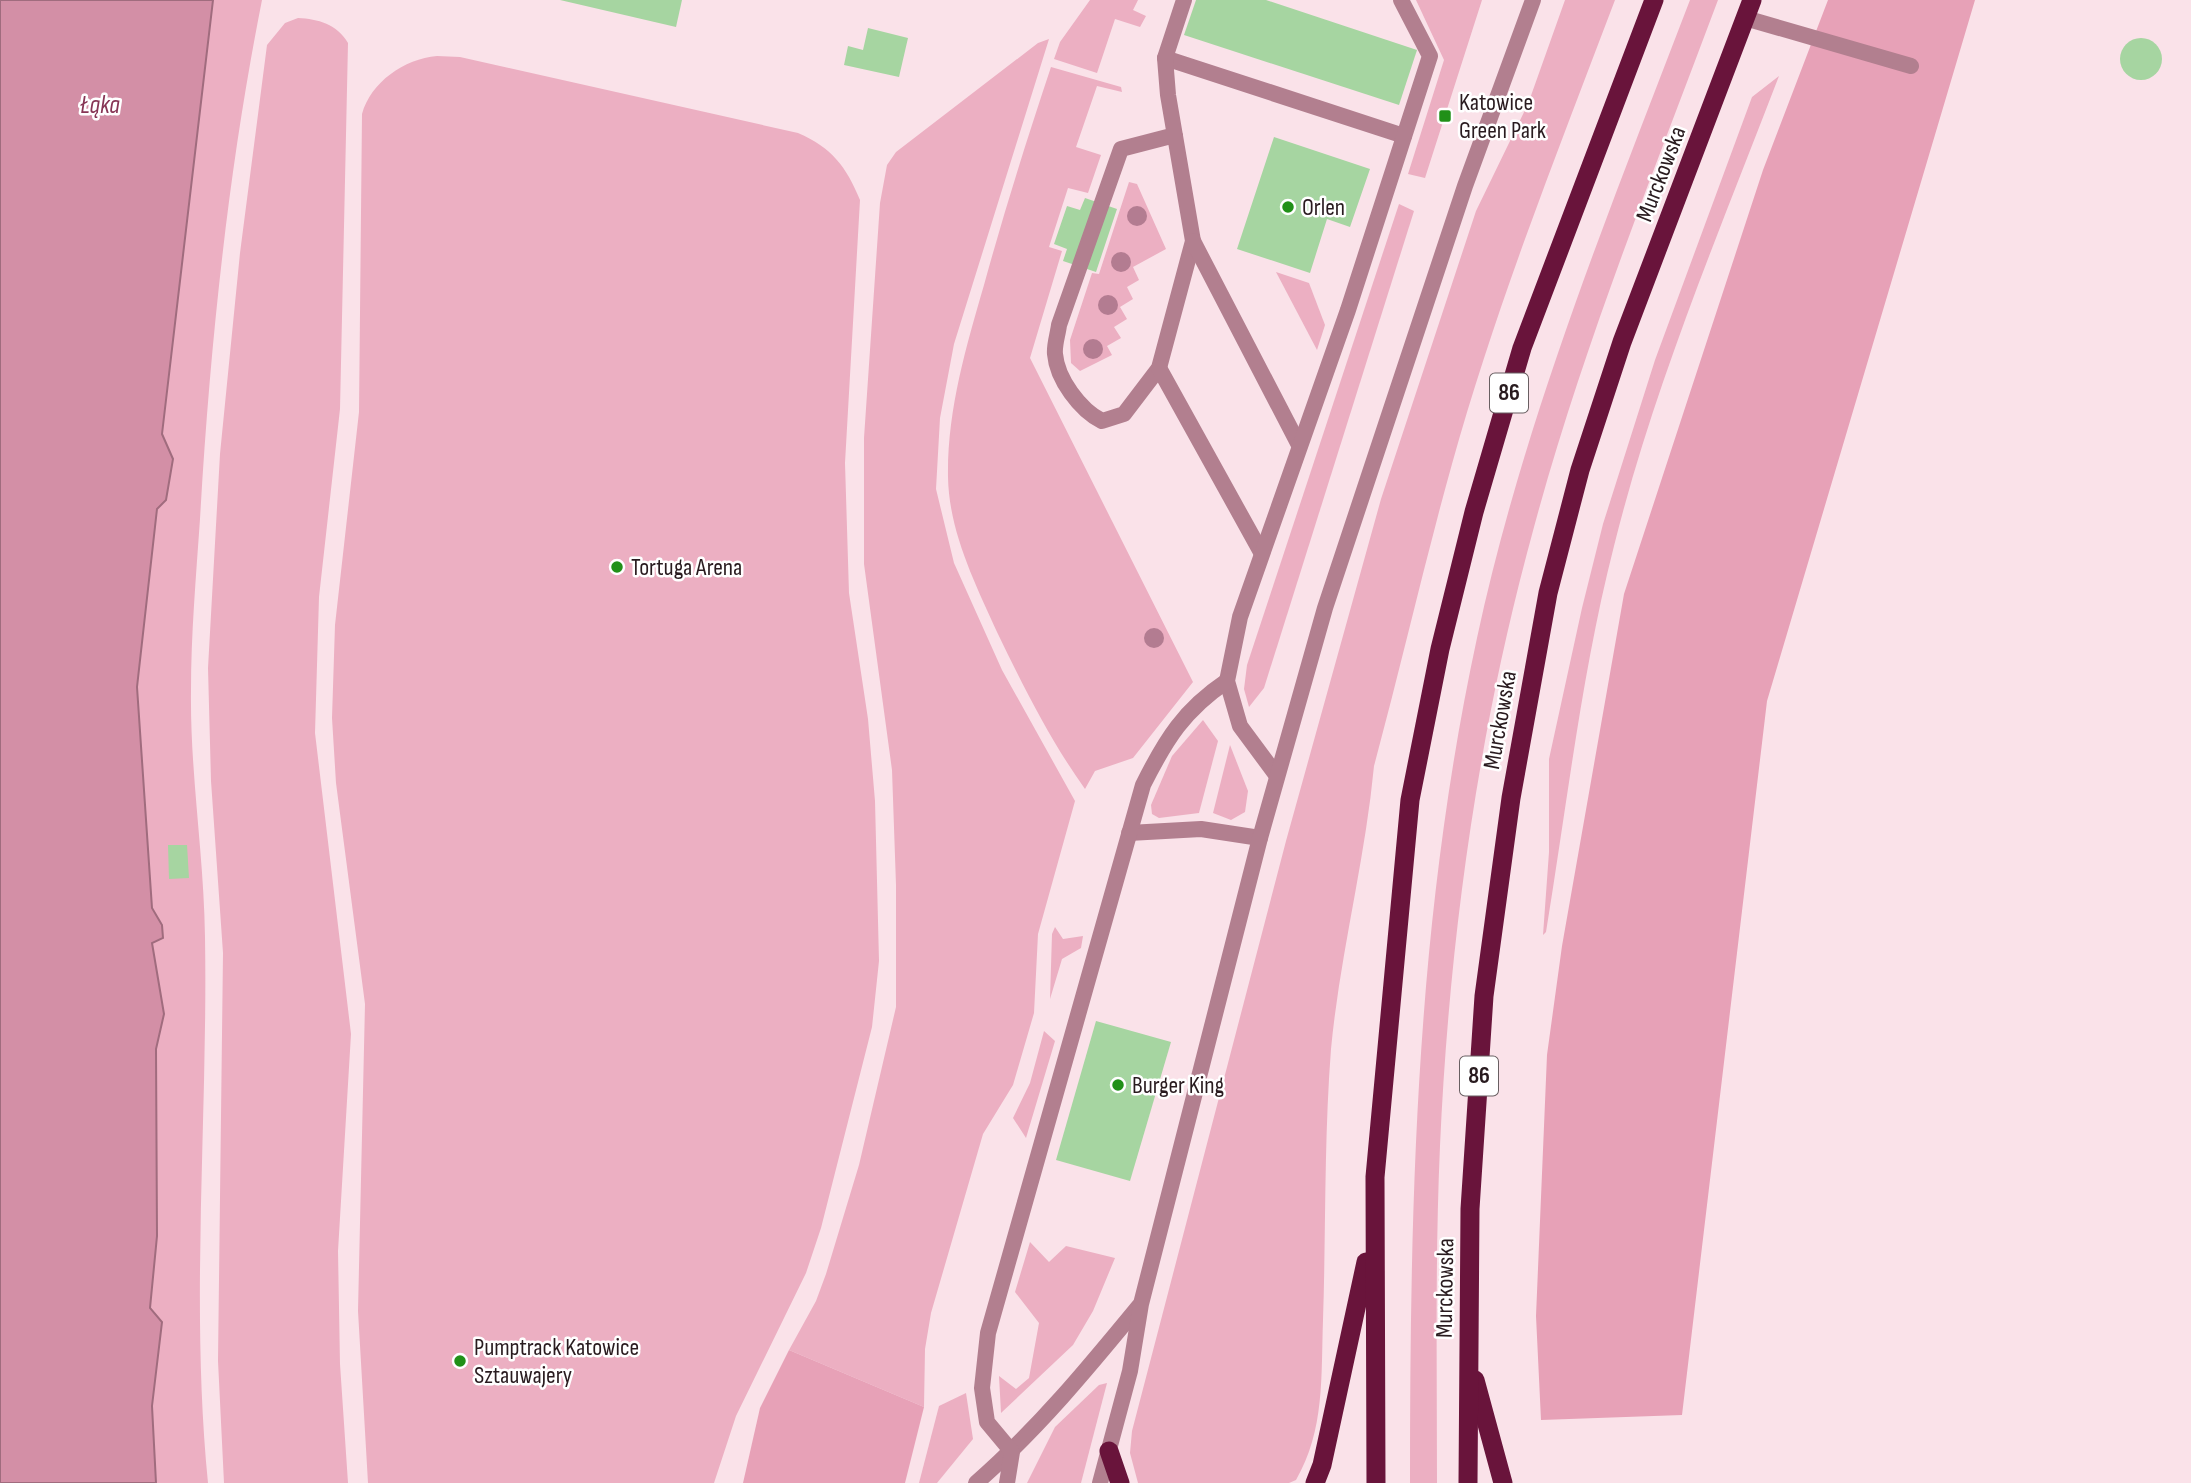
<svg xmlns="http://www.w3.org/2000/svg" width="2191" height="1483" viewBox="0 0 2191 1483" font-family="'Sofia Sans Condensed',sans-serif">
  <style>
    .green { fill: #ecafc2 }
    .forest { fill: #e7a1b7 }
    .water { fill: #d38fa6; stroke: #a06c7e; stroke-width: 2 }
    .building { fill: #a6d5a1 }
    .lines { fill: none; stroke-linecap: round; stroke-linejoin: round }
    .service { stroke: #b27f8f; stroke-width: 16 }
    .trunk { stroke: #69143b; stroke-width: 19 }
    .tree { fill: #b37c91 }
    .poi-dot { fill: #219018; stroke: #fff; stroke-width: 2.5 }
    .labels { text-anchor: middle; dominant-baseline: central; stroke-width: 5; stroke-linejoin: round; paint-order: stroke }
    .shield { fill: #fff; stroke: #695f62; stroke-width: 2 }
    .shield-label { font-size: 23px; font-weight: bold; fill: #291b1f }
    .poi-label { font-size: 24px; fill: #291b1f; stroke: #fff; text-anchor: start }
    .street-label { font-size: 24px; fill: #291b1f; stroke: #fff }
    .water-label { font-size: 26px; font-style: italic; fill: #873555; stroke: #fff }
  </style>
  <rect width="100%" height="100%" fill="#fae2e9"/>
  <g class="green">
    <path d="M213 0H262C228 171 210 346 200 519 196 577 191 634 191 691 190 774 204 855 205 937 208 1119 190 1302 208 1483H156L152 1406 162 1322 150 1308 157 1236 156 1049 164 1014 152 942 163 937 162 925 152 908 137 687 157 509C174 491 173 455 162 434Z"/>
    <polygon points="1090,0 1138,0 1133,10 1146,16 1140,27 1115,19 1097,73 1054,59 1060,42"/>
    <polygon points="1416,0 1482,0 1425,178 1408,174 1444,60"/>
    <path d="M1565 0H1615C1557 153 1496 306 1452 464 1424 564 1401 666 1374 766 1365 861 1340 954 1331 1049 1324 1139 1326 1230 1323 1320 1321 1376 1325 1430 1296 1480L1289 1483H1138L1130 1453 1132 1431 1286 841 1381 499 1476 211 1528 104Z"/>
    <path d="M1690 0H1718C1651 179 1579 356 1530 542 1477 738 1449 944 1440 1146 1435 1258 1437 1371 1437 1483H1410C1410 1195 1416 921 1477 638 1524 419 1610 209 1690 0Z"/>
    <path d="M298 18C318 19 337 24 348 43L340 409 319 597 315 733 351 1034 338 1251 340 1364 348 1483H224L218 1361 223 953 211 781 208 668 220 454 240 253 267 45 285 23Z"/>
    <polygon points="1049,39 954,344 940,418 936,489 954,563 1002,670 1075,801 1038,934 1034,1013 1013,1085 983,1134 931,1313 925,1349 924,1407 789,1350 816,1301 826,1274 859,1165 896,1007 896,885 892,770 864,564 864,438 880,203 887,165 896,152 1038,43"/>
    <path d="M437 56 460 57 798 133C832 148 846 166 860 200L845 463 849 593 868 719 875 801 879 961 872 1027 821 1228 806 1273 736 1416 714 1483H368L358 1311 365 1004 336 783 332 718 335 625 359 412 362 114C371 82 404 59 437 56Z"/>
    <path d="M1051 67 1121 87 1122 92 1097 86 1076 147 1101 155 1088 193 1068 188 1049 247 1062 251 1030 358 1193 682 1133 758 1095 771 1085 789C1050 740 1023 686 997 632 975 583 949 532 948 477 947 411 966 347 984 285 1004 212 1027 139 1051 67Z"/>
    <path d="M1779 76C1720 230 1654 385 1614 546 1582 671 1567 804 1546 932L1543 935 1549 852V759L1582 608 1603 524 1655 360 1752 97Z"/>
    <polygon points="1129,182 1137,184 1166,249 1133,267 1139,280 1127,287 1133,299 1120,307 1127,319 1114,327 1121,338 1107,346 1112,355 1080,371 1071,363 1070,340 1092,273 1099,274"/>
    <polygon points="1399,204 1414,211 1264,688 1249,707 1244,689 1247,665"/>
    <polygon points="1276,272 1309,283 1325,325 1317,350"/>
    <polygon points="1203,720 1218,741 1199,813 1159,818 1152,814 1151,805 1172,756"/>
    <polygon points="1230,745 1248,791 1245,812 1231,820 1213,813"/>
    <polygon points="1055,927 1063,939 1083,936 1081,948 1062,959 1050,999 1052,934"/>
    <polygon points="1044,1031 1055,1041 1026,1138 1013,1118 1030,1083"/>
    <polygon points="1030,1242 1049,1262 1066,1246 1115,1258 1093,1311 1073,1345 1001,1413 999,1376 1016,1389 1029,1378 1039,1323 1015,1292"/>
    <polygon points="1107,1383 1081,1483 1027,1483 1055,1427 1099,1385"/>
    <polygon points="966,1393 973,1439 937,1483 919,1483 939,1406"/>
  </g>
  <g class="forest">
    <polygon points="1828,0 1975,0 1767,701 1682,1415 1541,1420 1536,1316 1547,1055 1562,946 1624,594 1763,170"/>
    <polygon points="789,1350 924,1407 905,1483 743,1483 760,1408"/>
  </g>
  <polygon class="water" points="0,0 213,0 162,434 173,459 166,500 157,509 137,687 152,908 162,925 163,938 152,943 164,1014 156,1049 157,1236 150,1308 162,1322 152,1406 156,1483 0,1483"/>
  <g class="building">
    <polygon points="560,0 682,0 676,27"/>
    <polygon points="1196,0 1266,0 1417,50 1399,105 1184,35"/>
    <polygon points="868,28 908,38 899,77 844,65 848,46 863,50"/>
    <circle cx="2141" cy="59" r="21"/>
    <polygon points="1274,137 1370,169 1350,227 1327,219 1310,273 1237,249"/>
    <polygon points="1085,198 1117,209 1096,272 1063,261 1067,249 1054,244 1067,206 1080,210"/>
    <polygon points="168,845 187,845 189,878 169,879"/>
    <polygon points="1096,1021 1171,1042 1130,1181 1056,1160"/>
  </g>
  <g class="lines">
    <g class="service">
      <polyline points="1745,18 1911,66"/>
      <polyline points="1165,58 1404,136"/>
      <path d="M1175 135 1121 149 1059 325C1058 334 1054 345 1055 354 1057 379 1080 410 1102 421L1124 414 1159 368 1193 241 1168 95 1165 58 1184 0"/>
      <polyline points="1193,241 1299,445"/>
      <polyline points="1159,368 1261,552"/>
      <polyline points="1277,776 1240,726 1227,681 1240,617 1348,310 1430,56 1401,0"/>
      <polyline points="1129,833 1201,829 1260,838"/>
      <path d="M976 1483C1037 1430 1088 1368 1139 1306"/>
      <path d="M1007 1483 1012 1452 987 1422 982 1388 988 1333 1143 785C1166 739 1184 710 1227 681"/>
      <polyline points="1100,1483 1130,1371 1141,1304 1260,838 1325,608 1465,186 1533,0"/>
    </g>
    <g class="trunk">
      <polyline points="1475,1380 1503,1483"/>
      <polyline points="1109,1451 1120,1483"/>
      <polyline points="1315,1483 1322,1465 1366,1262"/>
      <polyline points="1376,1483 1375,1177 1410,800 1440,649 1474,512 1522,348 1654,0"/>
      <polyline points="1468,1483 1470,1209 1484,996 1511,798 1548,593 1580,470 1622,342 1752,0"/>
    </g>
  </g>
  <g class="tree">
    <circle cx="1137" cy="216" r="10"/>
    <circle cx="1121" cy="262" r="10"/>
    <circle cx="1108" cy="305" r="10"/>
    <circle cx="1093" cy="349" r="10"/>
    <circle cx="1154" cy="638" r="10"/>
  </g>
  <g class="poi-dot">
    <rect x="1438" y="109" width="14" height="14" rx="3.5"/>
    <circle cx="1288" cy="207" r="7"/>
    <circle cx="617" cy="567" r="7"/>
    <circle cx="1118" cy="1085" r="7"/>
    <circle cx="460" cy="1361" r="7"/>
  </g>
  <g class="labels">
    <g class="shield">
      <rect x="1490" y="373.5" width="38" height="39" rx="5"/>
      <rect x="1460" y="1056.5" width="38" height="39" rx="5"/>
    </g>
    <g class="shield-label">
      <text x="1509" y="393">86</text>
      <text x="1479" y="1076">86</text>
    </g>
    <g class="poi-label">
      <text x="1459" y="102">Katowice<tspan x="1459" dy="28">Green Park</tspan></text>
      <text x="1302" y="207">Orlen</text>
      <text x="631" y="567">Tortuga Arena</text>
      <text x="1132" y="1085">Burger King</text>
      <text x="474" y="1347">Pumptrack Katowice<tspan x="474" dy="28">Sztauwajery</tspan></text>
    </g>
    <g class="street-label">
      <text transform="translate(1661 174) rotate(-69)">Murckowska</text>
      <text transform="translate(1500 720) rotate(-80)">Murckowska</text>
      <text transform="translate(1445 1288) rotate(-89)">Murckowska</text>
    </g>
    <g class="water-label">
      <text x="100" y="105">Łąka</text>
    </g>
  </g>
</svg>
